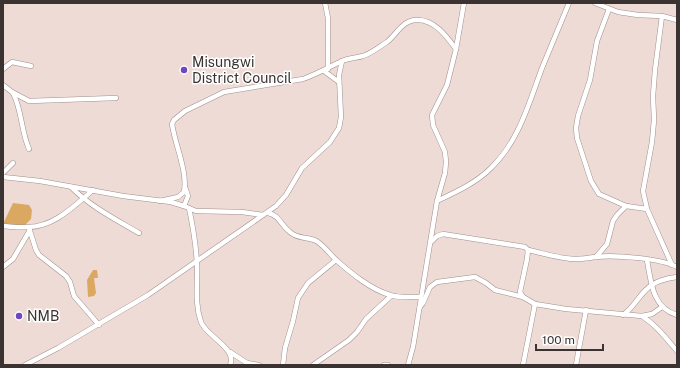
<svg xmlns="http://www.w3.org/2000/svg" width="680" height="368" viewBox="0 0 680 368" font-family="'Public Sans',sans-serif">
  <style>
    .forest { fill: #dba861 }
    .lines { fill: none; stroke-linecap: round; stroke-linejoin: round }
    .minor-casing { stroke: #a08f8b; stroke-width: 5.5 }
    .minor { stroke: #fff; stroke-width: 4.5 }
    .poi-dot { fill: #6f48c1; stroke: #fff; stroke-width: 1.5 }
    .labels { text-anchor: middle; dominant-baseline: central; stroke-width: 3; stroke-linejoin: round; paint-order: stroke }
    .poi-label { font-size: 14px; fill: #3a3331; stroke: #fff; text-anchor: start }
  </style>
  <rect width="100%" height="100%" fill="#eedbd6"/>
  <g class="forest">
    <polygon points="13,203 29,205 32,210 31,219 24,226 3,224"/>
    <polygon points="93,270 97,270 98,278 94,278 96,293 94,296 88,297 87,280"/>
  </g>
  <g class="lines">
    <g class="minor-casing">
      <g id="minor">
        <polyline points="325,3 328,18 328,69"/>
        <polyline points="595,3 618,12 638,15 662,16 677,20"/>
        <polyline points="609,9 597,41 590,80 578,116 576,128 577,138 591,181 599,194 626,206 647,209"/>
        <polyline points="662,16 655,70 653,96 654,120 652,142 643,191 647,209 672,265"/>
        <polyline points="3,69 12,62 31,66"/>
        <polyline points="324,71 339,82"/>
        <polyline points="3,85 12,92 29,101 116,98"/>
        <path d="M13 93C22 110 21 131 29 149"/>
        <polyline points="3,173 13,163"/>
        <polyline points="3,177 40,181 123,196 171,202 184,206 196,211 242,212 263,215"/>
        <path d="M71 187C91 207 115 219 139 233"/>
        <path d="M160 201 178 197 184 192C188 172 175 145 172 124L174 120 185 111 224 92 303 79C317 74 329 67 342 61 349 58 356 58 363 56 372 53 379 47 387 42 397 34 403 19 418 20 435 20 447 37 456 49"/>
        <path d="M437 201C456 192 476 183 491 168 519 141 529 103 542 68 551 46 560 25 569 3"/>
        <polyline points="184,206 188,196 185,187"/>
        <path d="M189 208C193 227 196 245 197 264 198 284 194 301 201 322 206 336 238 349 230 365"/>
        <path d="M268 213C279 215 281 225 290 232 298 240 310 236 318 242 325 247 330 254 336 260 351 273 370 289 390 295 399 298 411 297 420 297"/>
        <path d="M3 226C11 227 20 228 28 227 54 227 74 206 93 190"/>
        <polyline points="29,228 36,250 39,255 66,276 70,282 74,296 99,325"/>
        <path d="M431 242 437 236 443 234 525 247 528 250 527 259 520 292 523 297 535 304 566 309 642 316C656 325 666 338 677 351"/>
        <path d="M528 250C543 253 560 259 576 259 583 259 589 258 595 257 615 255 660 258 677 267"/>
        <polyline points="596,257 607,244 613,221 617,215 626,206"/>
        <path d="M647 260C651 281 652 308 677 315"/>
        <polyline points="3,267 13,259 30,230"/>
        <polyline points="420,307 423,303 430,287 437,282 475,277 486,283 495,290 523,297"/>
        <path d="M623 315C635 307 640 292 652 285 659 280 669 278 677 277"/>
        <polyline points="642,316 652,314 662,307"/>
        <polyline points="230,352 247,363 259,365"/>
        <polyline points="25,365 58,348 148,295 276,206 286,195 302,168 330,142 339,128 341,117 339,75 342,61"/>
        <polyline points="283,365 285,348 293,321 298,298 308,283 336,260"/>
        <polyline points="313,365 349,340 357,332 366,319 391,296"/>
        <polyline points="384,365 388,365"/>
        <polyline points="408,365 413,347 437,201 445,173 446,162 445,152 433,125 432,115 447,85 456,49 464,3"/>
        <polyline points="523,365 535,304"/>
        <polyline points="576,365 586,310"/>
      </g>
    </g>
    <use href="#minor" class="minor"/>
  </g>
  <g class="poi-dot">
    <circle cx="184" cy="70" r="4"/>
    <circle cx="19" cy="316" r="4"/>
  </g>
  <g class="labels">
    <g class="poi-label">
      <text x="192" y="62">Misungwi<tspan x="192" dy="16">District Council</tspan></text>
      <text x="27" y="316">NMB</text>
    </g>
  </g>
  <rect width="680" height="368" fill="none" stroke="#3a3331" stroke-width="8"/>
  <path d="M536 344v6h67v-6" fill="none" stroke="#3a3331" stroke-width="2"/>
  <text x="542" y="344" font-size="12" fill="#3a3331" stroke="#ffffff" stroke-width="3" paint-order="stroke">100 m</text>
</svg>
